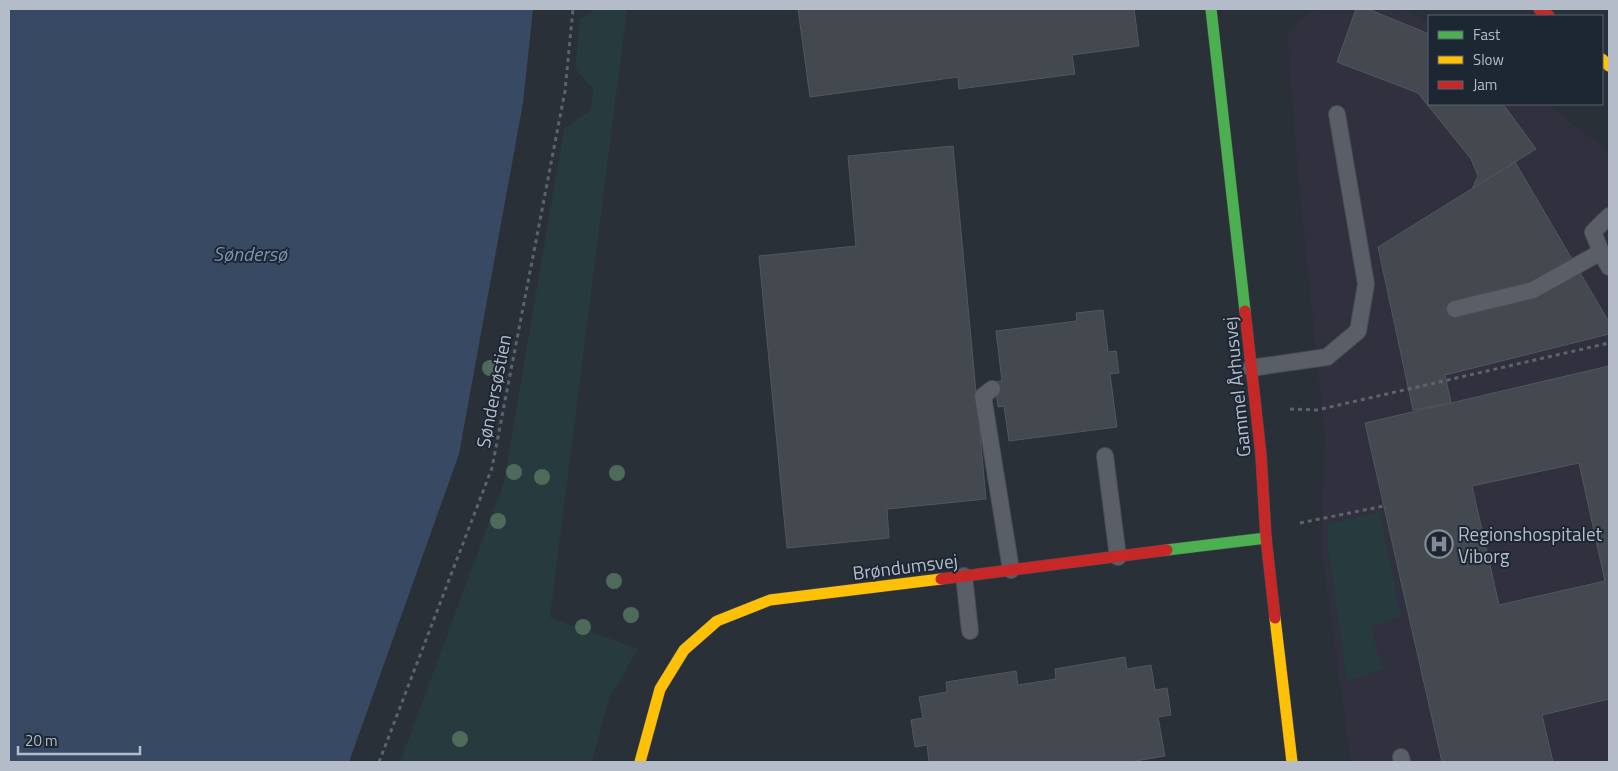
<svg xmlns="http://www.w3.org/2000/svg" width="1618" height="771" viewBox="0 0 1618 771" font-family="'Titillium Web',sans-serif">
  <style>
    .medical { fill: #31303e }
    .green { fill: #273a3e }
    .water { fill: #384963 }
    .building { fill: #444950; stroke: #52575f; fill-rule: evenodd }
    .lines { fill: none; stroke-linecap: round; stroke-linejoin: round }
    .lane-casing { stroke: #484c53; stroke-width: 18 }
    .fast-casing { stroke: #484c53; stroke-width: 12 }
    .slow-casing { stroke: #484c53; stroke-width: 12 }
    .jam-casing { stroke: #484c53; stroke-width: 12 }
    .path { stroke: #5d636a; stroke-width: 3; stroke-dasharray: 4 4; stroke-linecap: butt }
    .lane { stroke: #5a5e66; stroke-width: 16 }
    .fast { stroke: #4caf50; stroke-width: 11 }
    .slow { stroke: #ffc107; stroke-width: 11 }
    .jam { stroke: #c62828; stroke-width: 11 }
    .tree { fill: #4e6a5a }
    .labels { text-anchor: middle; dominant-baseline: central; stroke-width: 4; stroke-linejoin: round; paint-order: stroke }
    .street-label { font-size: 19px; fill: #b4bcc9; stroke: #1d2633 }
    .poi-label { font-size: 19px; fill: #b4bcc9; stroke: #1d2633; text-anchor: start }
    .water-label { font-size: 20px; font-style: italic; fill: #7c92b1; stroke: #1d2633 }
  </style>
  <rect width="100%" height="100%" fill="#2a3038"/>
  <polygon class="medical" points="1315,9 1401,9 1429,23 1429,104 1547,104 1609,152 1609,762 1351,762 1321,547 1325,439 1297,164 1287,32"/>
  <g class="green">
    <polygon points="596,9 627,9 550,617 638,649 609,698 592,762 400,762 504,482 564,128 591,110 593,89 575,68 580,19"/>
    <polygon points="1380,512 1401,616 1371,627 1382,669 1347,681 1328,548 1327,524"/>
  </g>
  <polygon class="water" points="9,9 533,9 523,103 459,454 349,762 9,762"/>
  <g class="building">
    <polygon points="798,9 1134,9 1139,46 1072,55 1075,74 959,89 958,77 810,97"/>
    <polygon points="1356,9 1368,9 1429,34 1429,104 1503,104 1536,149 1472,189 1478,176 1471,159 1418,93 1337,62"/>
    <polygon points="953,146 986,499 887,509 889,538 787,548 759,256 856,246 848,156"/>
    <polygon points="1515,162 1609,322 1609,334 1445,375 1451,403 1413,410 1378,247"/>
    <polygon points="1103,310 1108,352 1116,351 1119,373 1110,374 1117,427 1009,441 1004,406 998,407 995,382 1002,381 996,331 1077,321 1076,313"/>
    <path d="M1609 366V699L1542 715 1553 762H1442L1365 423ZM1579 463 1605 581 1499 605 1472 486Z"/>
    <polygon points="1125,657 1127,669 1151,665 1155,690 1167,688 1171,715 1158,717 1165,756 1135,761 1135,762 929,762 927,745 915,747 911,720 923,718 919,697 947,692 946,682 1016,671 1018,685 1056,679 1055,669"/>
  </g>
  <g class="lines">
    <g class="lane-casing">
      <g id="lane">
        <polyline points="1609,216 1593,232 1601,252 1609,267"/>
        <polyline points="1455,309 1533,290 1601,252"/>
        <polyline points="1251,368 1327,357 1358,331 1366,284 1337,114"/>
        <polyline points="992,389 983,396 1011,570"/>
        <polyline points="1105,456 1118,557"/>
        <polyline points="964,576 970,631"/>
        <polyline points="1401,757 1402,762"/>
      </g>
    </g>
    <g class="fast-casing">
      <g id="fast">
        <polyline points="1211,9 1245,311"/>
        <polyline points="1167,550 1266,538"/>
      </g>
    </g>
    <g class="slow-casing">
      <g id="slow">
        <polyline points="1602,59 1609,66"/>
        <polyline points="1275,618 1292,762"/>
        <polyline points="640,762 660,689 684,650 717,621 770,600 941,579"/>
      </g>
    </g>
    <g class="jam-casing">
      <g id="jam">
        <polyline points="1539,9 1549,16"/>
        <polyline points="1245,311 1261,455 1266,538 1275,618"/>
        <polyline points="941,579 1167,550"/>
      </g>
    </g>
    <g class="path">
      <polyline points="1290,409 1317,410 1609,343"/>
      <polyline points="1300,523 1384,506"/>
      <polyline points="379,762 492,468 565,91 573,9"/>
    </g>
    <use href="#lane" class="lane"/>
    <use href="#fast" class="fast"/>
    <use href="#slow" class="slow"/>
    <use href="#jam" class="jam"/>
  </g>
  <g class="tree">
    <circle cx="490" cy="368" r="8"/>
    <circle cx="514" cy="472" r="8"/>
    <circle cx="617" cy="473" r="8"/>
    <circle cx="542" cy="477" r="8"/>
    <circle cx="498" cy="521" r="8"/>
    <circle cx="614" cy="581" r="8"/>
    <circle cx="631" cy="615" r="8"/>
    <circle cx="583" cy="627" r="8"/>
    <circle cx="460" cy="739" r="8"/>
  </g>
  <defs>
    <g id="hospital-ring" transform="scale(1.4375)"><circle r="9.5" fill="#1d2633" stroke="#848b96" stroke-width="1.5"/><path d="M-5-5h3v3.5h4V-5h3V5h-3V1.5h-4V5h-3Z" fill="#848b96"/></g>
  </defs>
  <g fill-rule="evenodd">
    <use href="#hospital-ring" x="1439" y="544"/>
  </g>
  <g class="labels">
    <g class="street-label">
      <text transform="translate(1236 387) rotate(-96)">Gammel Århusvej</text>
      <text transform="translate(493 391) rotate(-79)">Søndersøstien</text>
      <text transform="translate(905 566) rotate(-7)">Brøndumsvej</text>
    </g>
    <g class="poi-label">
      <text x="1458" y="533">Regionshospitalet<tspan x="1458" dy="22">Viborg</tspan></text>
    </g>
    <g class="water-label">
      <text x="250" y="253">Søndersø</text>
    </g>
  </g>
  <rect width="1618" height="771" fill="none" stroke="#b4bcc9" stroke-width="20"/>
  <rect x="1428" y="15" width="175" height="90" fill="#1d2633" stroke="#59626f"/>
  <rect x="1438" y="31" width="25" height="8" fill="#4caf50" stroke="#59626f"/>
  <text x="1473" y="40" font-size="15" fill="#b4bcc9">Fast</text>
  <rect x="1438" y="56" width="25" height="8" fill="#ffc107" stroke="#59626f"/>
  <text x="1473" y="65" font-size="15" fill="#b4bcc9">Slow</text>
  <rect x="1438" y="81" width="25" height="8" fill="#c62828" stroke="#59626f"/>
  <text x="1473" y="90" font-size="15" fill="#b4bcc9">Jam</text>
  <path d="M18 746v8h122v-8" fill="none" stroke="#b4bcc9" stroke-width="2.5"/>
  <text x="25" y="746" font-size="15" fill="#b4bcc9" stroke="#1d2633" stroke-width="4" paint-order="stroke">20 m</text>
</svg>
